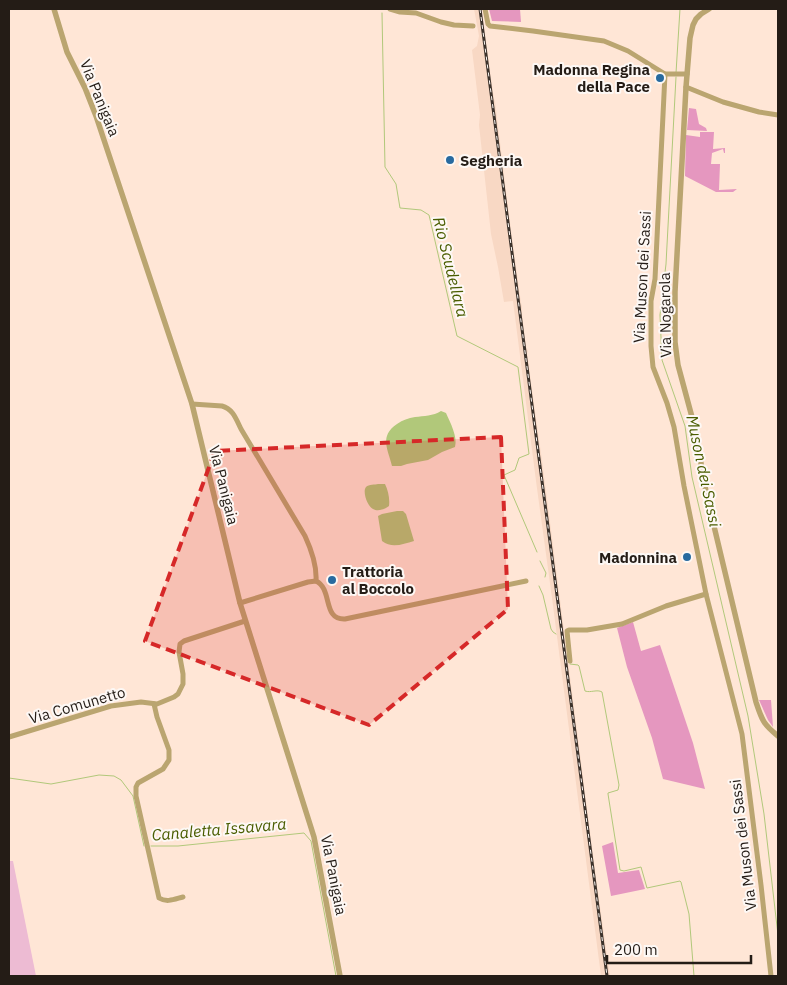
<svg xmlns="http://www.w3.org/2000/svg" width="787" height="985" viewBox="0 0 787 985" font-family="'IBM Plex Sans',sans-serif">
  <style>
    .built { fill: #f8d8c4 }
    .green { fill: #edbbd3 }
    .forest { fill: #e597bf }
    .water { fill: #b1c87a }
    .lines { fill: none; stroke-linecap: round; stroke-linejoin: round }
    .stream { stroke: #b1c87a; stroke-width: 1 }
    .minor { stroke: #baa570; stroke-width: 5 }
    .tertiary { stroke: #baa570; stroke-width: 5.5 }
    .rail-casing { stroke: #3c322b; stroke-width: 3 }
    .rail { stroke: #fdf8f5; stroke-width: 1; stroke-dasharray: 4; stroke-linecap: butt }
    .marked { fill: #d62828; fill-opacity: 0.2; stroke: #d62828; stroke-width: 4; stroke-dasharray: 10 6; stroke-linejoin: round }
    .poi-dot { fill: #286a9f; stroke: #fdf8f5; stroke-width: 2 }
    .labels { text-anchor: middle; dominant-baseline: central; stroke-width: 4; stroke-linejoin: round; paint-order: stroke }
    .poi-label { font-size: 15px; font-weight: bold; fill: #241c16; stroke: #fdf8f5; text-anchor: end }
    .street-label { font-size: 15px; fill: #241c16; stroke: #fdf8f5 }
    .water-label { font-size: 16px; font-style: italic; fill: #4a5d00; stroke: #fdf8f5 }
  </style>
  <rect width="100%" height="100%" fill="#ffe6d6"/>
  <polygon class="built" points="474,9 481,9 494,99 495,101 508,208 521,303 522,306 522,315 526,347 528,351 527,353 532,390 542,460 597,886 610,976 601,976 552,598 536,481 513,301 504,302 498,267 491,234 479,125 480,115 472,50 477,46 479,36"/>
  <polygon class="green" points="9,861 13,861 36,976 9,976"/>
  <g class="forest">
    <polygon points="489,9 520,9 521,22 492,21"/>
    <polygon points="689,108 696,109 699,124 706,128 707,131 687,130"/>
    <polygon points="700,132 714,132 713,149 725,148 725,153 724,153 723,149 712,153 711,164 720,164 719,190 737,189 733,192 716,192 685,176 686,135 700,137"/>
    <polygon points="633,622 641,651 660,645 693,743 705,789 663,779 652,738 627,667 617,628"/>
    <polygon points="771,700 773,727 768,720 759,700"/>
    <polygon points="613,842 618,873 639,870 645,889 611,896 602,846"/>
  </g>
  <g class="water">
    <path d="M441 411 446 413C450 422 458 437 455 447L442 452 428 460 407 464 401 466H392C388 449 379 436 397 424 403 420 408 418 415 417 424 416 433 416 441 411Z"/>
    <path d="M378 484H385C388 490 390 499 389 506 385 509 378 512 373 509 368 507 362 492 366 487 369 484 375 485 378 484Z"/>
    <path d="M397 511H403L406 514 414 541C403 544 392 549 382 541L378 516 382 514Z"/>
  </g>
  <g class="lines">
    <g class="stream">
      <polyline points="382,13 385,167 396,184 400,208 421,210 429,215 457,336 518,367 529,454 519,458 515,470 504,475 537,552"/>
      <polyline points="676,73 680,9"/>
      <polyline points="676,77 666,264 660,315 662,360 685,426 692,477 748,716 764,814 778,935"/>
      <polyline points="540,561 546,573 545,577"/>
      <polyline points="539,586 543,595 551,629 553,632 556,634"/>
      <path d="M570 664 578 665 579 666 585 691C591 693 597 689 602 692L619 785 618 790 608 793V794L620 870 624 871 641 867 647 888 680 881 681 882 689 914 694 976"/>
      <polyline points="9,778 51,784 99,775 114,776 121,780 133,796 144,846"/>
      <polyline points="151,846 178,846 304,833 311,841 336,976"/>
    </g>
    <g class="minor">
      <polyline points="390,9 400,12 416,13 441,22 454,25 473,26"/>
      <polyline points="485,9 488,24 490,26 533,31 604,41 628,51 665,74 687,74"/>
      <polyline points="665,74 655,279 651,301 651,346 653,367 667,403 674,427 684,486 706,594 742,734 761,885 771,976"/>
      <polyline points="686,87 723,102 759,112 778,115"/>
      <path d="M192 404 222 406C233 409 236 419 241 429L305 536C311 549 317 566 316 581"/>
      <path d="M240 603 308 582 316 581C333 589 322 620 345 619L526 581"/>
      <polyline points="570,661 567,631 569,630 587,630 622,624 666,606 706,594"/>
      <path d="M154 704 157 717 169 750V760L163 769 138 783 136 787V796L159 898C167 903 175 899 183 897"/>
      <polyline points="9,737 111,706 141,702 157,704 174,697 178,694 183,684 183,674 179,652 180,644 184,641 245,621"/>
    </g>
    <g class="tertiary">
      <polyline points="54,9 67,52 85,88 96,116 192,404 240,603 314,837 340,976"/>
      <path d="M709 9 701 14 696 19 693 25 690 38 686 87 675 292V342L678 365 696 432 704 482 713 522 756 702C762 720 763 724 778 736"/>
    </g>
    <g class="rail-casing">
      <polyline id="rail" points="480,9 607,976"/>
    </g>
    <use href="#rail" class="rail"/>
  </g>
  <path class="marked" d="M501 437 508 609 369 725 145 641 215 451Z"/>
  <g class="poi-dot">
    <circle cx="660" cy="78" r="5"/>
    <circle cx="450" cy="160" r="5"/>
    <circle cx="687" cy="557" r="5"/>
    <circle cx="332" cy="580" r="5"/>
  </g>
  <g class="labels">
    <g class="poi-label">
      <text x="650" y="69">Madonna Regina<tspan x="650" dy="17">della Pace</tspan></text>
      <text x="460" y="160" text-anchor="start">Segheria</text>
      <text x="677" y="557">Madonnina</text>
      <text x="342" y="571" text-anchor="start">Trattoria<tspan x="342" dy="17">al Boccolo</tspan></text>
    </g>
    <g class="street-label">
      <text transform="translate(100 98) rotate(68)">Via Panigaia</text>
      <text transform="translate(642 277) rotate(-87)">Via Muson dei Sassi</text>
      <text transform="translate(665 315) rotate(-91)">Via Nogarola</text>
      <text transform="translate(224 485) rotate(76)">Via Panigaia</text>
      <text transform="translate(77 705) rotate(-16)">Via Comunetto</text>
      <text transform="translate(743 845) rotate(-97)">Via Muson dei Sassi</text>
      <text transform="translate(334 875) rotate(79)">Via Panigaia</text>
    </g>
    <g class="water-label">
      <text transform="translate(451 267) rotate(76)">Rio Scudellara</text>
      <text transform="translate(704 471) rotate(78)">Muson dei Sassi</text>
      <text transform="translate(219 829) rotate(-5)">Canaletta Issavara</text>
    </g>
  </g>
  <rect width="787" height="985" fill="none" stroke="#241c16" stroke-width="20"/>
  <path d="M607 955v8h144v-8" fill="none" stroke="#241c16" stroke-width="2.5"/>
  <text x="614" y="955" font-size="15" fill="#241c16" stroke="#fdf8f5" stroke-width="4" paint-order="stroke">200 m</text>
</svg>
